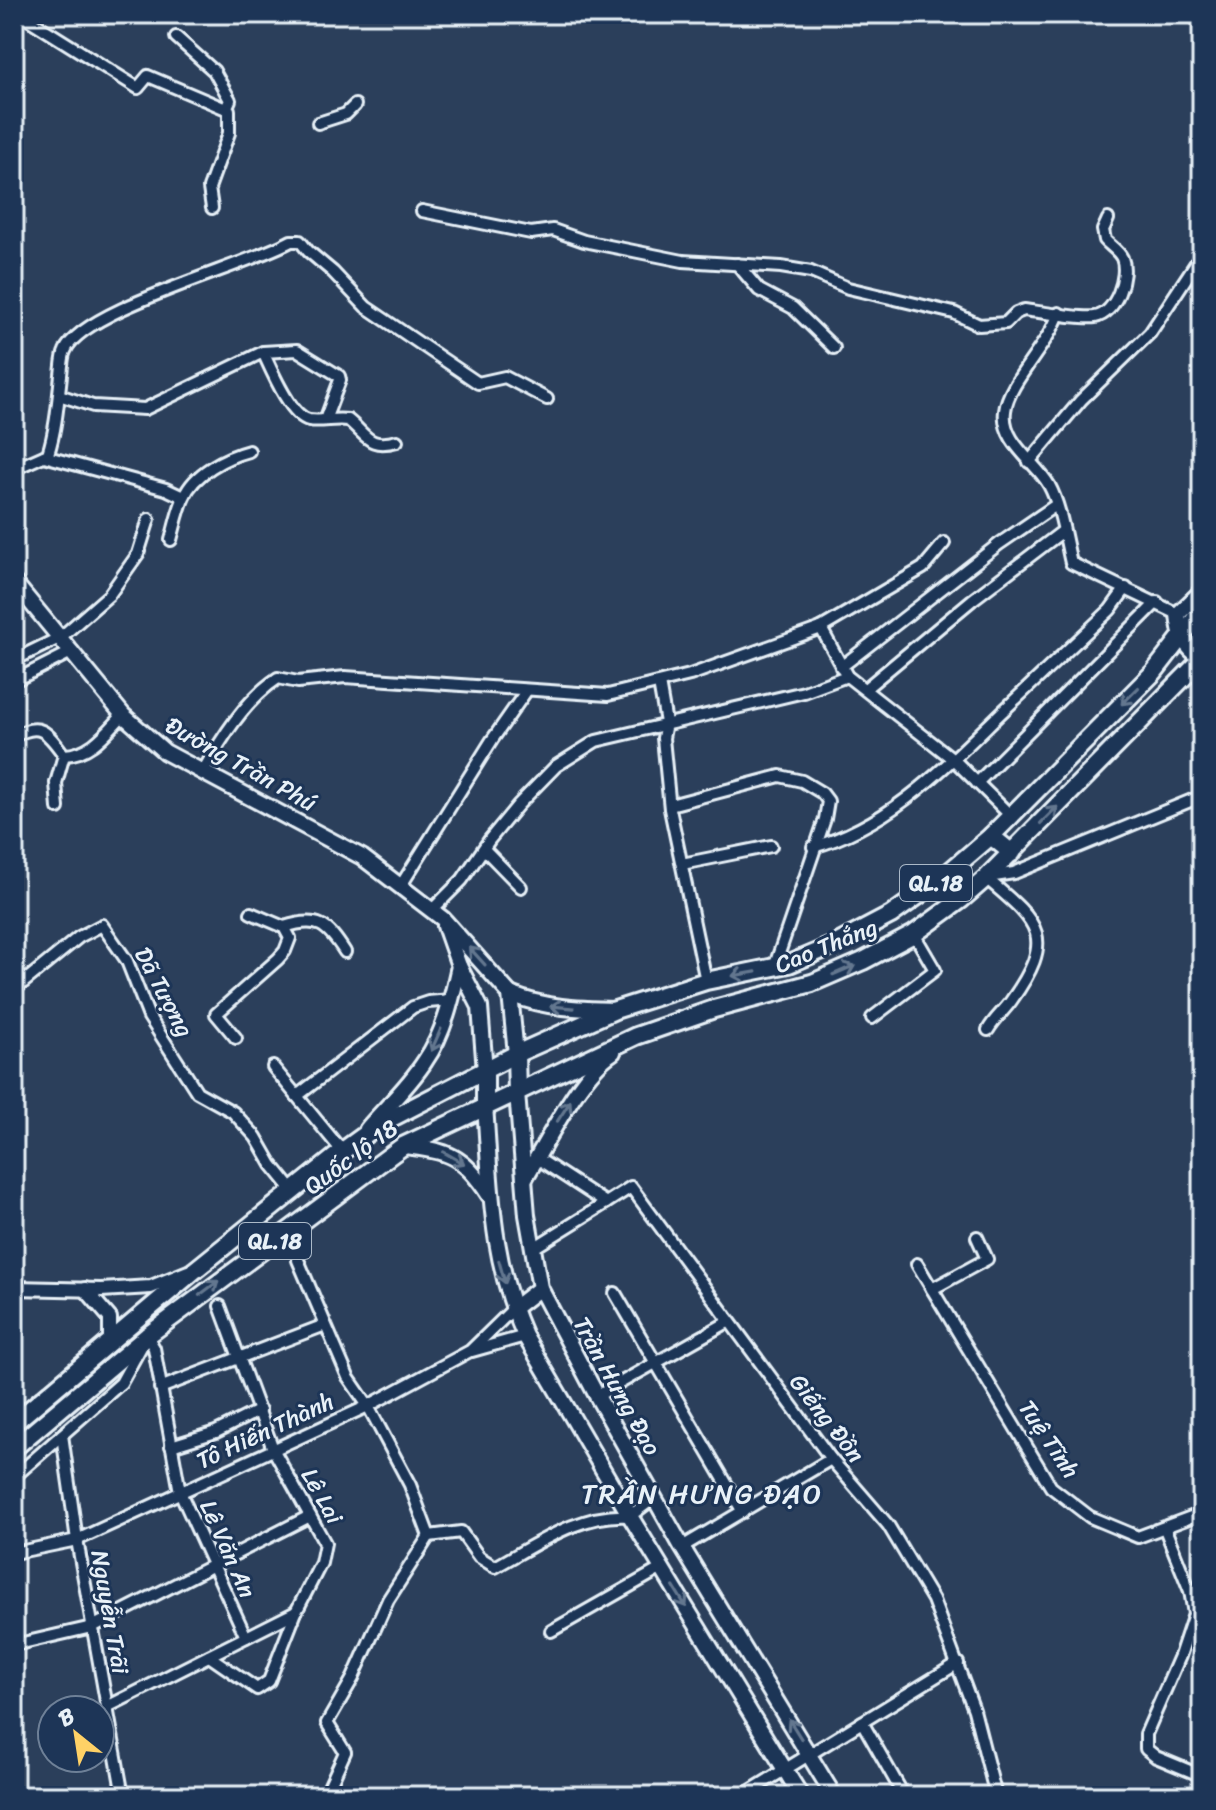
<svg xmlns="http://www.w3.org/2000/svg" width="1216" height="1810" viewBox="0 0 1216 1810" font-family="Sriracha,sans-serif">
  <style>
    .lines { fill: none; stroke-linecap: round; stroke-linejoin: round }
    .minor-casing { stroke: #e8f1f8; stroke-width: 16 }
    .tertiary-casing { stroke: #e8f1f8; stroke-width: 18 }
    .secondary-casing { stroke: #e8f1f8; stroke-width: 20 }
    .primary-casing { stroke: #e8f1f8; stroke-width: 22 }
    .trunk-casing { stroke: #e8f1f8; stroke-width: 22 }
    .minor { stroke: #1d3557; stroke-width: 10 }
    .tertiary { stroke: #1d3557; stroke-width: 12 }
    .secondary { stroke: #1d3557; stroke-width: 14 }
    .primary { stroke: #1d3557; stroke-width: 16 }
    .trunk { stroke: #1d3557; stroke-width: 16 }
    .oneway { stroke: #64778f }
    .labels { text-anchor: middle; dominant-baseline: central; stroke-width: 6; stroke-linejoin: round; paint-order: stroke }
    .shield { fill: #1d3557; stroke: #abb9c8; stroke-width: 2 }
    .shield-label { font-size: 22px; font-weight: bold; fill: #e8f1f8 }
    .street-label { font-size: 24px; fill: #e8f1f8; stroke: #1d3557 }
    .quarter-label { font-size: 28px; letter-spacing: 2px; fill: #e8f1f8; stroke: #1d3557 }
  </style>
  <rect width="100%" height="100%" fill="#2b3f5b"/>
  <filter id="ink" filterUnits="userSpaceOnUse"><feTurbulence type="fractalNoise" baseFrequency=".0125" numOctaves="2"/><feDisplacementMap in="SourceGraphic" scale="16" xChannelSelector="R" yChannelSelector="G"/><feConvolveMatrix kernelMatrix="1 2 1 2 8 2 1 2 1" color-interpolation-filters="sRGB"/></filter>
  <g filter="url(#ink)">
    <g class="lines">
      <g class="minor-casing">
        <g id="minor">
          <polyline points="20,14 138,88 148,76 226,109"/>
          <polyline points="176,37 214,71 230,100 226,109 229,110 229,133 209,188 212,208"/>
          <polyline points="318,123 346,114 355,105"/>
          <path d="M422 211 531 233 553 230 584 241 683 261 781 267 811 272 848 288 954 313 979 325 1006 323 1016 313 1024 310C1040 312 1082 319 1095 317 1116 314 1129 275 1122 258 1118 250 1110 246 1105 240L1103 230 1108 219"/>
          <polyline points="737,264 759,290 793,308 834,348"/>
          <path d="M1059 313C1048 346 1008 382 1005 411 1001 442 1036 462 1049 485 1061 507 1065 538 1071 563L1178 614"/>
          <path d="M263 352C271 369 290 416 309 420 322 422 335 418 348 420 367 435 368 449 397 441"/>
          <polyline points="59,395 93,406 145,409 263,352 297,350 339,376 340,380 325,420"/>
          <polyline points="44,456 166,489 183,497"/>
          <polyline points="1029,462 1081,400 1150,333 1202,254"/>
          <path d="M14 469 48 454C56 429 58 402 61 375 62 368 62 357 65 351 82 309 247 266 291 241H300L308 251 333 272 366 307 478 383 505 377 547 399"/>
          <path d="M171 540C175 526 178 510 184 497 194 473 226 457 249 451"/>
          <polyline points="821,628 847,676 953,759 1011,816"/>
          <polyline points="14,660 61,637 109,595 138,554 149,519"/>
          <polyline points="841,667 999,544 1056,505"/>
          <polyline points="14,681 73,651"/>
          <polyline points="659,683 666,723 663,738 670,809 706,981"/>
          <polyline points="865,689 972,600 1063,531"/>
          <path d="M14 737C40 720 48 733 64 755 91 754 106 733 123 715"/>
          <path d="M202 773C221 739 245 700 278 678L298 682 345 677 608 695 690 675 821 628 923 568 944 543"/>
          <polyline points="977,783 1157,602"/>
          <polyline points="670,805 780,776 802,781 822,793 828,801 825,819 774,968"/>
          <polyline points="58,808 56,783 64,755"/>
          <path d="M813 847C890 826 947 765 1002 712 1038 678 1074 644 1110 610L1126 588"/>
          <polyline points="484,849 521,887"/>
          <polyline points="682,864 771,846"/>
          <polyline points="988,877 1014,873 1202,796"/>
          <path d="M986 878C1039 923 1057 936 1011 1001 1004 1011 994 1019 988 1030"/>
          <polyline points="400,887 492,740 527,690"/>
          <polyline points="432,910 462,880 490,839 518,805 556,766 596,741 804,692 847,676"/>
          <path d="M284 927C318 916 327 924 345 952"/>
          <polyline points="14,990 79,937 102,925 127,961 149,1017 197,1092 233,1112 256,1137 272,1165 294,1192"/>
          <polyline points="872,1018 935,970 914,934"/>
          <polyline points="236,1038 216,1014 278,959 285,951 290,938 284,927 251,913"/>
          <polyline points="273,1067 342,1151"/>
          <polyline points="297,1096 413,1007 428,1002 451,1000"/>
          <polyline points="537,1158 606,1203 631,1187 831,1459 888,1525 933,1600 974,1710 996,1796"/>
          <polyline points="977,1237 987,1259 932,1289 1051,1487 1090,1517 1138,1537 1202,1513"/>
          <polyline points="532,1249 606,1203"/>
          <path d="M298 1260 348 1377 368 1406 410 1485 429 1536 461 1532 479 1557 495 1567C537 1544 581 1512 630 1516L654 1498"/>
          <polyline points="917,1264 932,1289"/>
          <polyline points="615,1293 743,1512"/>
          <polyline points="147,1336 154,1348 180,1492 246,1637"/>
          <polyline points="472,1351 525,1336"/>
          <polyline points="160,1388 325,1325"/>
          <polyline points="597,1396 728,1322"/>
          <polyline points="62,1435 77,1540 123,1796"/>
          <polyline points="171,1446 216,1432 260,1410"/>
          <polyline points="14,1477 121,1383 142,1345"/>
          <polyline points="1165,1529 1190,1591 1194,1614 1180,1656 1146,1734 1146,1749 1156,1757 1202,1776"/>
          <polyline points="682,1547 831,1459"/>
          <polyline points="14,1553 77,1540 368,1406 470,1351 513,1309"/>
          <polyline points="551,1631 662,1568"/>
          <polyline points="14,1645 92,1627 310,1516"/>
          <polyline points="209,1656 257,1689 269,1681 296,1612 321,1563 325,1543 273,1449 220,1306"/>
          <polyline points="107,1707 296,1612"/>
          <polyline points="862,1722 904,1796"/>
          <polyline points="325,1796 345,1752 327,1723 353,1678 388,1600 429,1536"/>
          <polyline points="742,1796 958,1663"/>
        </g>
      </g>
      <g class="tertiary-casing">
        <g id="tertiary">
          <polyline points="14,1288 101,1290 151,1287 188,1272"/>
          <polyline points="85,1289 110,1318 110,1341"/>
        </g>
      </g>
      <g class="secondary-casing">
        <g id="secondary">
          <polyline points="14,582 123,715 165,752 362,857 443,919 510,994 516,1054"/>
          <path d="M1202 591 1178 614C1180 636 1184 646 1202 659"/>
          <polyline points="445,926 459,966 480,1007 485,1071"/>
          <path d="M510 994C544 1008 578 1009 615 1010"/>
          <polyline points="517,1093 527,1215 540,1288 597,1396 682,1547 834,1796"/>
          <path d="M485 1105C491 1188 490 1258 525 1336L630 1516 801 1796"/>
          <path d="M367 1129C386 1107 409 1086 425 1061 444 1034 452 998 459 966"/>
          <path d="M403 1146C448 1150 464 1156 489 1195"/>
          <path d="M525 1178C546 1144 580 1073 613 1052"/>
          <polyline points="513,1309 540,1288"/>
        </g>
      </g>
      <g class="primary-casing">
        <g id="primary">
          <polyline points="14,1423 195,1270 344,1150 380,1124 516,1054 615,1010 706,981 789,964 834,945 891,915 936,883 991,836 1154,672 1195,619 1202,618"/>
          <polyline points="14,1448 147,1336 403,1146 636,1036 714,1009 812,983 863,961 914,934 962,899 986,878 1202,659"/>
        </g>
      </g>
      <g class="trunk-casing">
        <g id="trunk">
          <polyline points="991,836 1012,853"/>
          <polyline points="516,1054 517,1093"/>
          <polyline points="485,1071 485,1105"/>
        </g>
      </g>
      <use href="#minor" class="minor"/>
      <use href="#tertiary" class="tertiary"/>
      <use href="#secondary" class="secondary"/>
      <use href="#primary" class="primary"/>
      <use href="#trunk" class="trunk"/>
    </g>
    <defs><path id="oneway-shaft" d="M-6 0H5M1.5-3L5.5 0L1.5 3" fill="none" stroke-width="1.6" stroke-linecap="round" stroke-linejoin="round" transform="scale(2)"/></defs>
    <g class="oneway">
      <use href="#oneway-shaft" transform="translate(1130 696) rotate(135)"/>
      <use href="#oneway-shaft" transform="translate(1049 815) rotate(-45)"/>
      <use href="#oneway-shaft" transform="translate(477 956) rotate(-132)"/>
      <use href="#oneway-shaft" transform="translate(844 970) rotate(-23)"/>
      <use href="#oneway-shaft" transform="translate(744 974) rotate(170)"/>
      <use href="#oneway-shaft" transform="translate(562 1007) rotate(-175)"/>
      <use href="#oneway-shaft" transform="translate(436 1040) rotate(114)"/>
      <use href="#oneway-shaft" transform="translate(564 1111) rotate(-57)"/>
      <use href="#oneway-shaft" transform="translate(454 1158) rotate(30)"/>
      <use href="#oneway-shaft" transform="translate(502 1272) rotate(74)"/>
      <use href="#oneway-shaft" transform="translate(209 1288) rotate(-37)"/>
      <use href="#oneway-shaft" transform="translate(680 1597) rotate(58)"/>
      <use href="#oneway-shaft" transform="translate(795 1729) rotate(-122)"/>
    </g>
  </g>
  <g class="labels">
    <g class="shield">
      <rect x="900" y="865" width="72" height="36" rx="6"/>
      <rect x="239" y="1223" width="72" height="36" rx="6"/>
    </g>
    <g class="shield-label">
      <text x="936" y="883">QL.18</text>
      <text x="275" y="1241">QL.18</text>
    </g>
    <g class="street-label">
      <text transform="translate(241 764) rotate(29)">Đường Trần Phú</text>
      <text transform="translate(826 946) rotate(-22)">Cao Thắng</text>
      <text transform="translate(164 992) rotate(62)">Dã Tượng</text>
      <text transform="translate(351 1157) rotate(-36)">Quốc lộ 18</text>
      <text transform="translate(617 1386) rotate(61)">Trần Hưng Đạo</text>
      <text transform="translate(827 1418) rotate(52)">Giếng Đồn</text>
      <text transform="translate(265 1431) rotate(-25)">Tô Hiến Thành</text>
      <text transform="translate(1049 1439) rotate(56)">Tuệ Tĩnh</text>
      <text transform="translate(322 1496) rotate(61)">Lê Lai</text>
      <text transform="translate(228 1549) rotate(66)">Lê Văn An</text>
      <text transform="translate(110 1612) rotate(80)">Nguyễn Trãi</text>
    </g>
    <g class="quarter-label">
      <text x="702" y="1493">TRẦN HƯNG ĐẠO</text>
    </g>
  </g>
  <rect width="1216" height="1810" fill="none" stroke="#1d3557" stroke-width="48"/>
  <rect x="24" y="24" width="1168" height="1762" fill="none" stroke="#e8f1f8" stroke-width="3" filter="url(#ink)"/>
  <g transform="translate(76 1734) rotate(330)"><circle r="38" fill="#1d3557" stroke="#6e8097" stroke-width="2"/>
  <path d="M0-6L14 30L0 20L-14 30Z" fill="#ffd166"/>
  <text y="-12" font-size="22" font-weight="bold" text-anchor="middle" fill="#e8f1f8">B</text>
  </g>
</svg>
